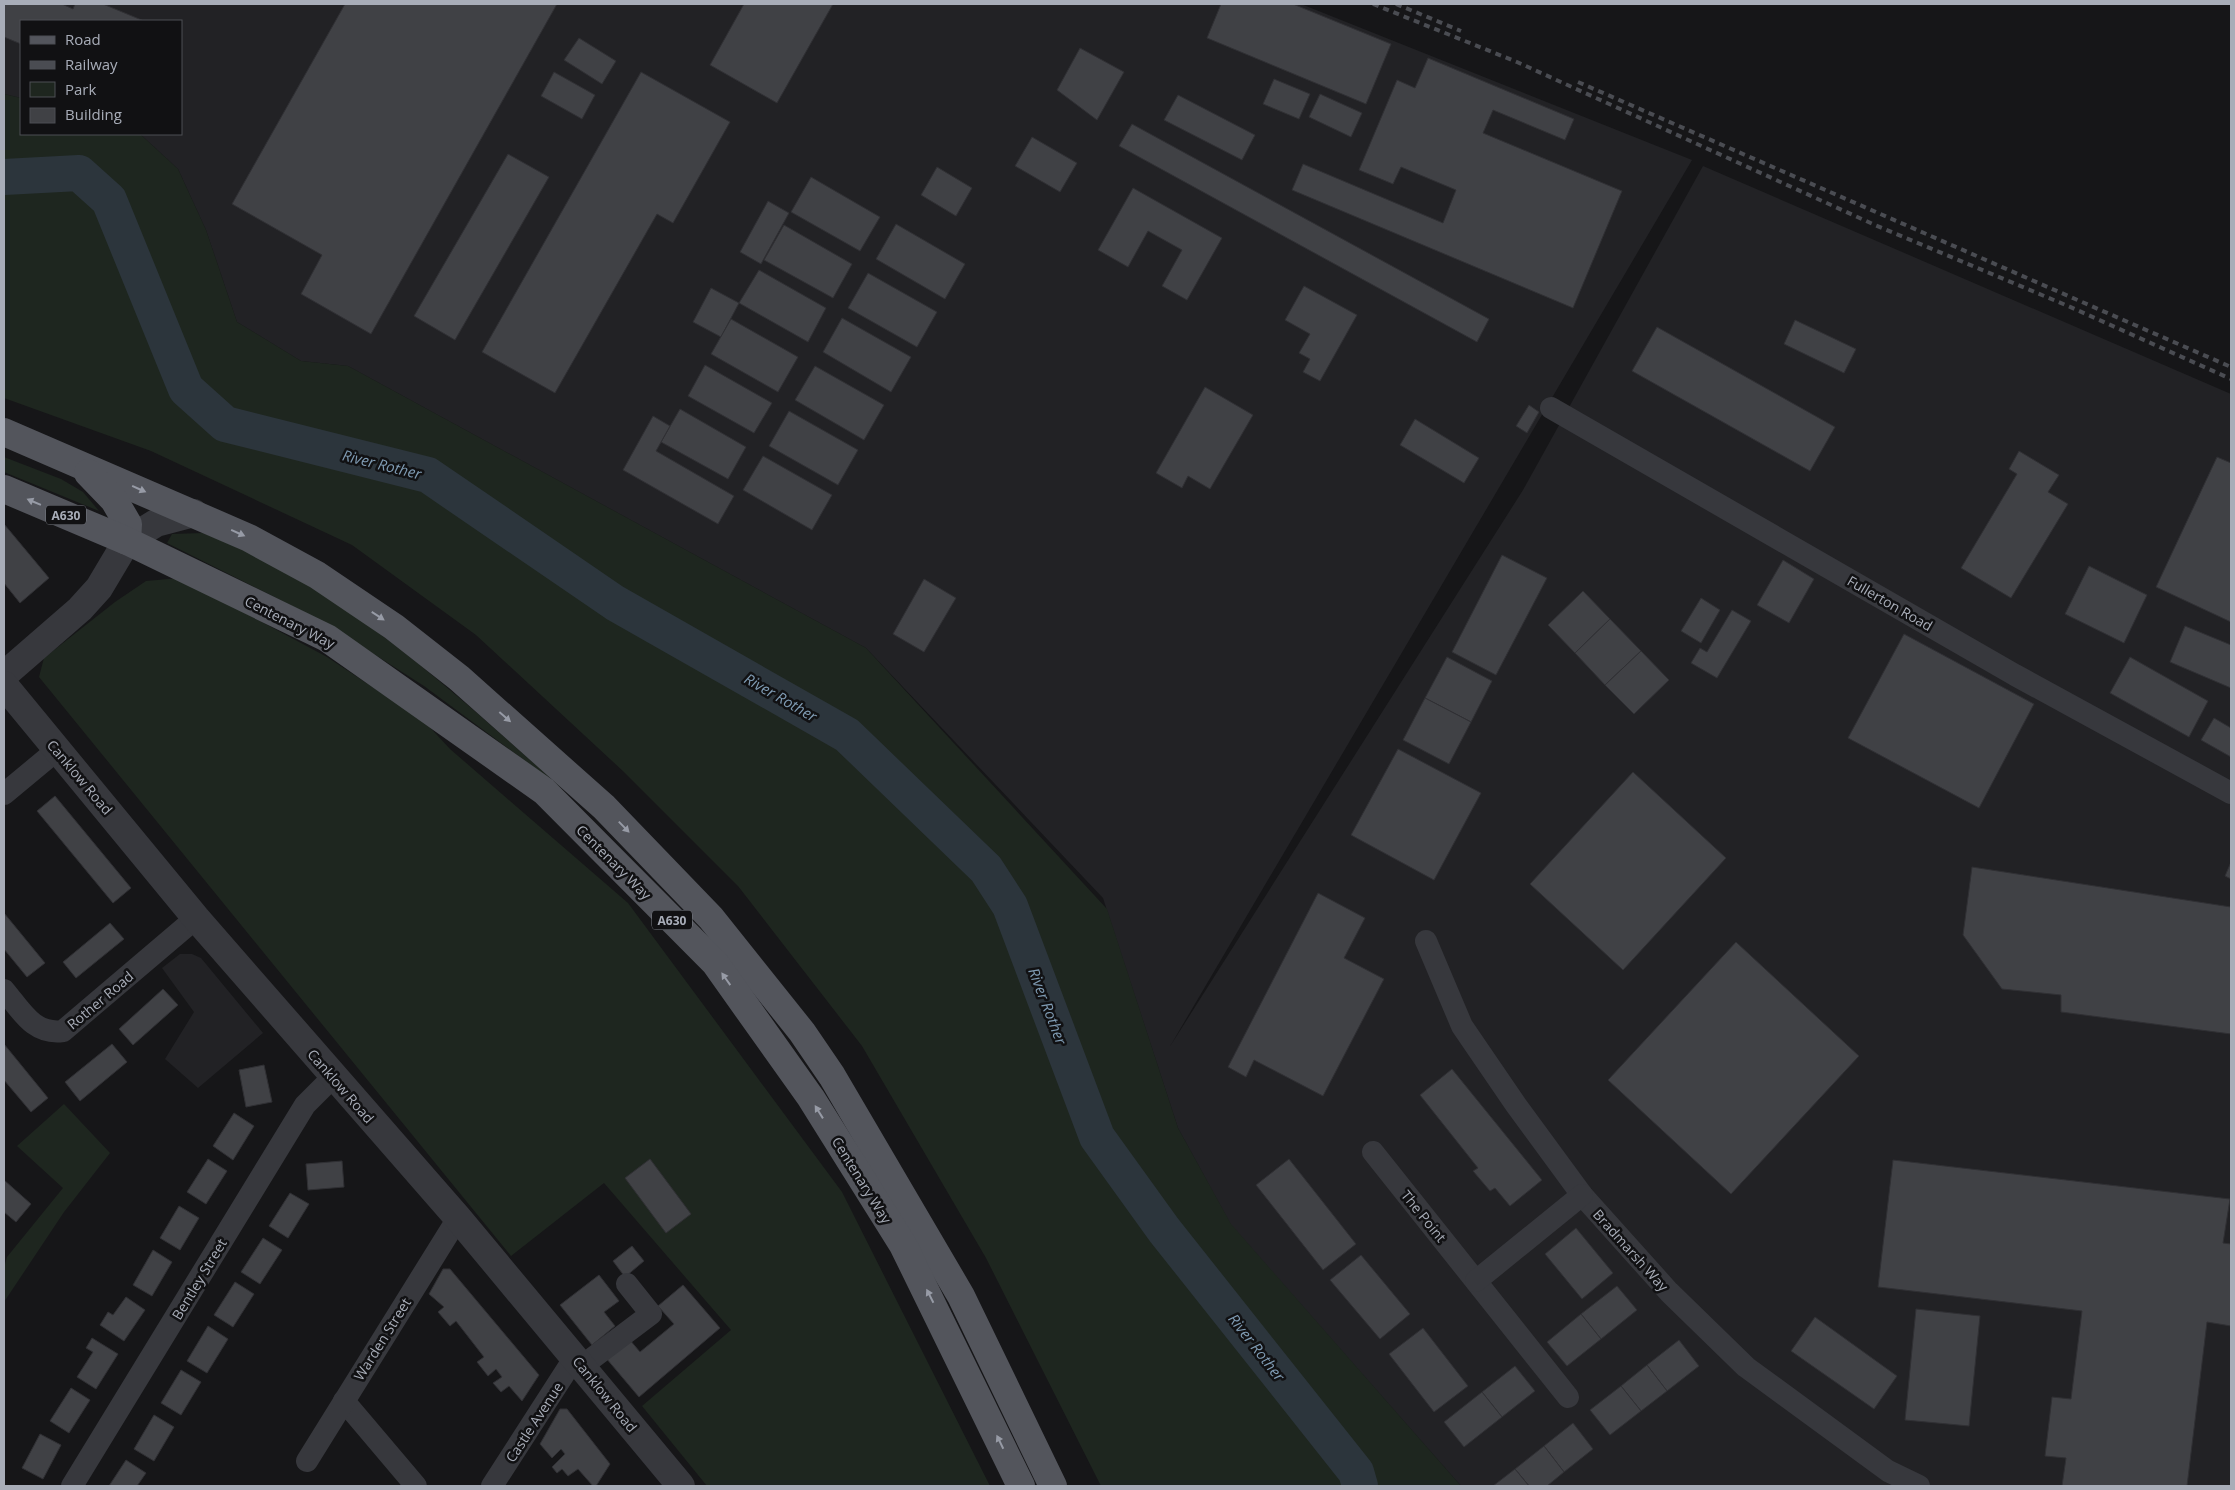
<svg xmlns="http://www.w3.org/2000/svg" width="2235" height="1490" viewBox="0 0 2235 1490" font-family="'Open Sans',sans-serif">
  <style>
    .built { fill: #222225 }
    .green { fill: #1e261f }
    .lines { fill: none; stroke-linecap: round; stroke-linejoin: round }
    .river { stroke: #2c353c; stroke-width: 36 }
    .building { fill: #404145; stroke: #303034 }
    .minor { stroke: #37383d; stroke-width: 22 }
    .tertiary { stroke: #37383d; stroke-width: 28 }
    .primary { stroke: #53555c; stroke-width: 28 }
    .rail { stroke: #4a4c52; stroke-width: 4; stroke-dasharray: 6 5; stroke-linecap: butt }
    .oneway { fill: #979ba6 }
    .labels { text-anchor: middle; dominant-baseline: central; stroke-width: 5; stroke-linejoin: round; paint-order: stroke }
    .shield { fill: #111113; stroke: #7b7e86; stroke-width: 1 }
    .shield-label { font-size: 12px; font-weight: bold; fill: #a8adb8 }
    .street-label { font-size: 14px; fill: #a8adb8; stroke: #111113 }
    .water-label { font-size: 15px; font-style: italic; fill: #7f9bb3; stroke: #111113 }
  </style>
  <rect width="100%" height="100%" fill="#161618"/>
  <g class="built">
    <polygon points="4,4 1301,4 1692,160 1169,1048 1523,490 1703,166 2231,394 2231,1486 1461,1486 1231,1225 1178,1128 1103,898 866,648 348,366 301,361 237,322 206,230 178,169 140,134 181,134 181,21 21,21 21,98 4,94"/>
    <polygon points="180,954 192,954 201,958 263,1033 198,1088 165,1059 194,1012 162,968"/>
  </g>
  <g class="green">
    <polygon points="4,94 21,98 21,134 140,134 178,169 206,230 237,322 301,361 348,366 866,648 1107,909 1178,1128 1231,1224 1461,1486 1101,1486 986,1258 862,1046 738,886 624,772 476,635 352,545 151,451 4,398"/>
    <polygon points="4,457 61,479 83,492 99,511 4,472"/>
    <path d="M203 533C343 587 453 692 563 789L424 686 322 621 167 543 172 534Z"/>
    <polygon points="180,578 327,657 424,721 450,749 628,903 842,1192 990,1486 707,1486 642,1406 731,1330 604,1183 511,1256 39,677 44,658 115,602 146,581"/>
    <polygon points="64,1104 110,1153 64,1212 4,1302 4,1268 7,1257 63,1188 17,1146"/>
  </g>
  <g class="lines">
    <polyline class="river" points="4,177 79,173 109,200 186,389 225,424 428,475 615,603 847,735 986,869 1010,906 1097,1137 1164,1230 1356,1472 1360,1486"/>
  </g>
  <g class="building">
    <polygon points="4,4 62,4 73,9 75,4 103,4 144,21 21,21 21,44 4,37"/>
    <polygon points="345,4 557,4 371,334 301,294 322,255 232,204"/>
    <polygon points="744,4 833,4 777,103 710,65"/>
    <polygon points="1221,4 1293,4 1391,44 1366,104 1207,38"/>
    <polygon points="579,38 616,61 602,84 564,60"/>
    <polygon points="1080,48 1124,72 1097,120 1057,90"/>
    <polygon points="1428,58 1574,119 1565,140 1493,110 1483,133 1622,191 1573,308 1292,190 1303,164 1443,223 1456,190 1401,167 1393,184 1359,170 1397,80 1415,88"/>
    <polygon points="554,72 595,95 582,119 541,96"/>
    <polygon points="641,72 730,122 673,223 657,214 555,393 482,352"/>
    <polygon points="1274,79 1310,94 1299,119 1263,104"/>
    <polygon points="1320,94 1362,113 1351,137 1309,117"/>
    <polygon points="1178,95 1255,135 1242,160 1164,120"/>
    <polygon points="1132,124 1489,319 1477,342 1119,146"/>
    <polygon points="1032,137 1077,163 1060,192 1015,166"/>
    <polygon points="508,154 549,177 455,340 414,316"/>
    <polygon points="937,167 972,188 956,216 921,195"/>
    <polygon points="811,177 880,217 860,251 791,212"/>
    <polygon points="1133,188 1222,238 1187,300 1162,286 1182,250 1148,231 1128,267 1098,250"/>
    <polygon points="768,201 789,213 761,264 740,252"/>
    <polygon points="896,224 965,264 945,299 876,259"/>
    <polygon points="784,225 852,264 833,298 764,260"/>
    <polygon points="759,270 826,308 808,342 739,303"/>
    <polygon points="868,273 937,312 917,347 848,308"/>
    <polygon points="1304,286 1357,315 1320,381 1303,372 1310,359 1299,353 1310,334 1285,320"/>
    <polygon points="711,288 739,303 721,337 693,322"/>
    <polygon points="842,318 911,357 891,392 823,352"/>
    <polygon points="731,319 798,357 778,392 711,354"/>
    <polygon points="1795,320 1856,349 1844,373 1784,344"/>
    <polygon points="1657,327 1835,427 1810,471 1632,371"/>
    <polygon points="705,365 772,403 754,433 688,396"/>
    <polygon points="815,366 884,405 864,440 795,400"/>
    <polygon points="1205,387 1253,415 1210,489 1188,476 1182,488 1156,473"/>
    <polygon points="1529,405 1539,412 1527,433 1516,426"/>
    <polygon points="680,409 746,447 728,479 661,442"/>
    <polygon points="789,411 858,450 838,485 769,446"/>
    <polygon points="653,416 670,426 656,451 734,496 718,524 623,470"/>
    <polygon points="1415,419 1479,458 1464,483 1400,445"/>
    <polygon points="2019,451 2059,475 2048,492 2068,504 2011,598 1961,568 2017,474 2009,469"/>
    <polygon points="763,456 832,495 812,530 743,490"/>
    <polygon points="2217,457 2231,463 2231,622 2156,587"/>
    <polygon points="4,524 49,578 20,603 4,583"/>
    <polygon points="1502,555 1547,578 1496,675 1452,652"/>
    <polygon points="1783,560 1814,579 1789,623 1757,605"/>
    <polygon points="2089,566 2147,595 2124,643 2065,614"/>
    <polygon points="924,579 956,598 924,652 893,634"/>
    <polygon points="1583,591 1610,619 1575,653 1548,625"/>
    <polygon points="1701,598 1720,610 1701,643 1681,631"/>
    <polygon points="1732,610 1751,621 1717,678 1691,663 1700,648 1707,652"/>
    <polygon points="1610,619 1641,651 1605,685 1575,653"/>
    <polygon points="2185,626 2231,645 2231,688 2170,662"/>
    <polygon points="1904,634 2034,704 1979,808 1848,738"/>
    <polygon points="1641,651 1669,680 1634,714 1605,685"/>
    <polygon points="1447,657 1492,681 1471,722 1425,698"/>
    <polygon points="2130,657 2208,701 2189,737 2110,693"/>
    <polygon points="1425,698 1471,722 1449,764 1403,740"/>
    <polygon points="2214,718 2231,728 2231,757 2201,740"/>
    <polygon points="1398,749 1481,793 1434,880 1351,835"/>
    <polygon points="1633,772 1726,858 1623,970 1530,884"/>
    <polygon points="55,796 131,888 113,903 37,811"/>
    <polygon points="2231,862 2231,879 2225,876"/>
    <polygon points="1972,867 2231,907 2231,1034 2061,1012 2061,995 2002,989 1963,935"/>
    <polygon points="1318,893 1365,918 1344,958 1384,979 1323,1096 1254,1060 1246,1077 1228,1067"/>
    <polygon points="4,913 45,963 27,977 4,949"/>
    <polygon points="110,923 124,939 76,978 63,962"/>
    <polygon points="1736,942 1859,1056 1731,1194 1608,1080"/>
    <polygon points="163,989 178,1005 133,1045 119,1029"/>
    <polygon points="4,1044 48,1098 31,1112 4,1080"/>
    <polygon points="112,1044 127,1062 80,1101 65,1082"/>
    <polygon points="264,1065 272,1102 246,1107 239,1070"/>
    <polygon points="1452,1069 1542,1180 1510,1206 1495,1188 1490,1191 1473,1171 1478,1168 1420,1095"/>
    <polygon points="234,1113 254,1126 233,1160 213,1146"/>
    <polygon points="208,1159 227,1171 206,1204 187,1192"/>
    <polygon points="650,1159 691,1214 666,1233 625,1178"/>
    <polygon points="1289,1159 1356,1244 1323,1270 1256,1185"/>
    <polygon points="1893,1160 2230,1199 2223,1243 2231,1244 2231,1326 2207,1322 2187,1486 2062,1486 2066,1458 2045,1456 2052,1397 2071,1399 2082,1311 1878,1287"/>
    <polygon points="342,1161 344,1187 308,1190 306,1164"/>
    <polygon points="4,1180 31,1204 16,1222 4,1212"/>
    <polygon points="290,1193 309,1204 288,1238 269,1226"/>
    <polygon points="179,1206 199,1218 180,1250 160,1238"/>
    <polygon points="1576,1228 1613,1273 1582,1299 1545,1254"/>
    <polygon points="263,1238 282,1250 260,1284 241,1272"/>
    <polygon points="632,1246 644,1261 625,1277 613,1261"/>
    <polygon points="153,1250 172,1262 152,1296 133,1285"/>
    <polygon points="1361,1255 1410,1314 1380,1339 1330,1280"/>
    <polygon points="443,1269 450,1269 539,1375 522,1401 509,1386 501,1392 493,1383 502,1377 496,1369 488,1376 477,1362 484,1357 456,1321 450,1326 438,1312 444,1307 429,1294"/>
    <polygon points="599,1275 619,1301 604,1312 615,1326 592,1345 560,1305"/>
    <polygon points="235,1282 254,1294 233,1327 214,1315"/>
    <polygon points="683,1285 720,1328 639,1397 606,1358 629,1339 640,1352 674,1324 658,1306"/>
    <polygon points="1617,1286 1637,1310 1601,1339 1581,1314"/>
    <polygon points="126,1297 145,1310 124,1341 100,1325 108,1312 113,1315"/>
    <polygon points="1916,1309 1980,1316 1969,1426 1905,1420"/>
    <polygon points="1581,1314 1601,1339 1567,1366 1547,1342"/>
    <polygon points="1815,1317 1897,1376 1874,1409 1791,1351"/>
    <polygon points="208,1326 228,1339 207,1373 187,1361"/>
    <polygon points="1423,1328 1468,1386 1434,1412 1389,1354"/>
    <polygon points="92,1338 118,1354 96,1389 77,1377 93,1352 86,1348"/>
    <polygon points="1679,1340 1699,1366 1667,1391 1647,1365"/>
    <polygon points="1647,1365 1667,1391 1641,1411 1621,1386"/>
    <polygon points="1515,1366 1535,1391 1502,1417 1482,1392"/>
    <polygon points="181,1370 201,1382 181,1415 161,1403"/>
    <polygon points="1621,1386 1641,1411 1610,1435 1590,1410"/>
    <polygon points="71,1388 90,1400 69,1433 50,1421"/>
    <polygon points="1482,1392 1502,1417 1464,1447 1444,1422"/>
    <polygon points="560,1409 567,1409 610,1464 596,1486 593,1486 578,1469 568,1476 562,1469 557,1473 552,1467 565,1454 561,1449 552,1458 540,1444"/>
    <polygon points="154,1415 174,1427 154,1461 134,1449"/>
    <polygon points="1573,1423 1593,1449 1564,1472 1544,1446"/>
    <polygon points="40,1434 61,1445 43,1479 22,1468"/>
    <polygon points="1544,1446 1564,1472 1547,1486 1529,1486 1515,1469"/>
    <polygon points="126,1460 146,1473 137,1486 109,1486"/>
    <polygon points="1515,1469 1529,1486 1493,1486"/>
  </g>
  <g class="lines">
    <g class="minor">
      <polyline points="1551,408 2015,675 2231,793"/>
      <polyline points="4,794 57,750"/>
      <polyline points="1426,941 1462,1026 1516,1105 1582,1195 1669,1292 1746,1367 1888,1471 1919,1486"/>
      <path d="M4 990C21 1010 33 1035 63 1031L196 918"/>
      <polyline points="1373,1152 1568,1397"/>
      <polyline points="1476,1281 1582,1195"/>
      <polyline points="582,1366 651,1314 627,1284"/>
      <polyline points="344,1401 416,1486"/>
      <polyline points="307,1461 458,1218"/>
      <polyline points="72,1486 305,1105 333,1077"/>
      <polyline points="492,1486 575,1357"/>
    </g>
    <g class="tertiary">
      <polyline points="4,675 80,609 99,588 127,541 156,523 194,513"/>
      <polyline points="4,685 196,918 458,1218 681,1486"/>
    </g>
    <g class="primary">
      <polyline points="4,432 249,538 317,575 394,627 459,678 604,807 711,918 802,1032 832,1076 961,1296 1053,1486"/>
      <polyline points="88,473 114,500 128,524 127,541"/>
      <polyline points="4,489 127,541 327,638 544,791 715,963 811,1098 903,1245 1021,1486"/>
    </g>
    <g class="rail">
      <polyline points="1373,4 1517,62 1875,225 2068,306 2231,379"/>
      <polyline points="1396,4 1461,31"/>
      <polyline points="1578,82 2231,367"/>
    </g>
  </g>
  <defs><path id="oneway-solid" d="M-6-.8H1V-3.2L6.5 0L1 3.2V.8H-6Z" transform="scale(1.25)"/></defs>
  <g class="oneway">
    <use href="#oneway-solid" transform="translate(139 489) rotate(24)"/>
    <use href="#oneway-solid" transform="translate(34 502) rotate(-157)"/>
    <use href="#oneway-solid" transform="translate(238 533) rotate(24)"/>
    <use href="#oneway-solid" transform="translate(378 616) rotate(33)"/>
    <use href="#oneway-solid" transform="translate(505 717) rotate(41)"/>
    <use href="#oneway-solid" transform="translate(624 827) rotate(46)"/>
    <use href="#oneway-solid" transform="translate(726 979) rotate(-125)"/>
    <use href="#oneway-solid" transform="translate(819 1112) rotate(-122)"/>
    <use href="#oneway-solid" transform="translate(930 1296) rotate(-117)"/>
    <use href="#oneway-solid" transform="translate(1000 1442) rotate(-116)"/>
  </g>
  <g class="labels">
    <g class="shield">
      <rect x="46" y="505.5" width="40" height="19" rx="4"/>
      <rect x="652" y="910.5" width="40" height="19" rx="4"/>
    </g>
    <g class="shield-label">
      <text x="66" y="515">A630</text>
      <text x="672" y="920">A630</text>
    </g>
    <g class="street-label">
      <text transform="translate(1890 603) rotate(30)">Fullerton Road</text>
      <text transform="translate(290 622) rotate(27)">Centenary Way</text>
      <text transform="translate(80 777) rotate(50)">Canklow Road</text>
      <text transform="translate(614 862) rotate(45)">Centenary Way</text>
      <text transform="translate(100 1000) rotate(-40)">Rother Road</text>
      <text transform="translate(341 1086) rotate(49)">Canklow Road</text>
      <text transform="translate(862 1180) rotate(58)">Centenary Way</text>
      <text transform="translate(1424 1216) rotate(51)">The Point</text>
      <text transform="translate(1631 1250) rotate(48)">Bradmarsh Way</text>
      <text transform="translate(199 1279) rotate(-59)">Bentley Street</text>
      <text transform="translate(382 1339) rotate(-58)">Warden Street</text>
      <text transform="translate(605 1394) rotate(51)">Canklow Road</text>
      <text transform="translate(534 1422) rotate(-57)">Castle Avenue</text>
    </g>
    <g class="water-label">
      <text transform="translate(382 464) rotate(14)">River Rother</text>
      <text transform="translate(781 697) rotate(30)">River Rother</text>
      <text transform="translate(1048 1006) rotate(69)">River Rother</text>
      <text transform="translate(1257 1347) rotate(52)">River Rother</text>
    </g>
  </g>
  <rect width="2235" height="1490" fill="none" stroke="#a8adb8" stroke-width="10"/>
  <rect x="20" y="20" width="162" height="115" fill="#111113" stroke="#4d4f55"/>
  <rect x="30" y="36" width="25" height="8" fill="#53555c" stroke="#4d4f55"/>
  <text x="65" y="45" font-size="15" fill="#a8adb8">Road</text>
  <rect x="30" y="61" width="25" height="8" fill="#4a4c52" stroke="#4d4f55"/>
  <text x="65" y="70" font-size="15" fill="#a8adb8">Railway</text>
  <rect x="30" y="82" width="25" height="15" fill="#1e261f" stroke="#4d4f55"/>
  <text x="65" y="95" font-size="15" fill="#a8adb8">Park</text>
  <rect x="30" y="108" width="25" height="15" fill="#404145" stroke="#4d4f55"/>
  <text x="65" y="120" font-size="15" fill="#a8adb8">Building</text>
</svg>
